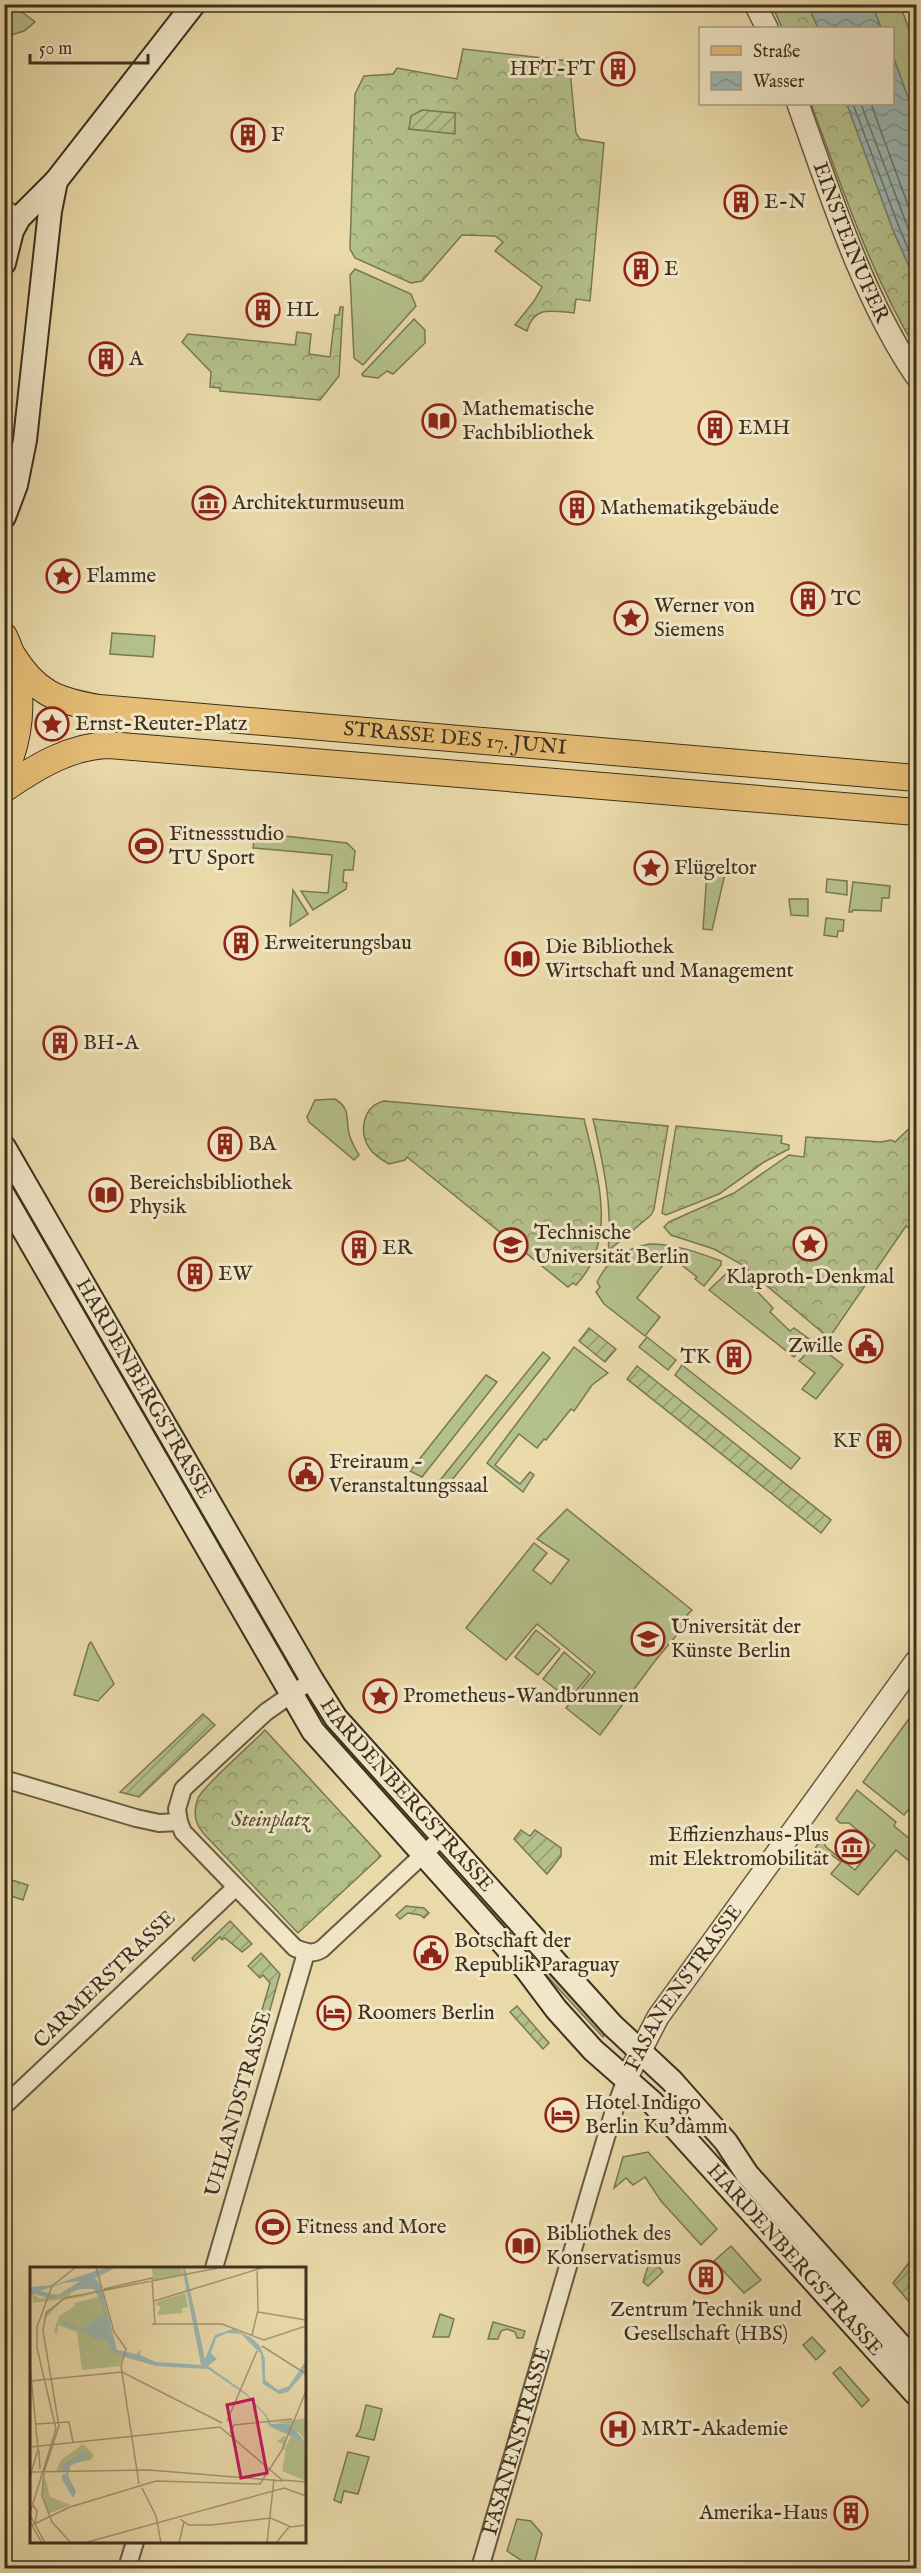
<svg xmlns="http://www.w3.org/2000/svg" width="921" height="2573" viewBox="0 0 921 2573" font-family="'IM FELL English',serif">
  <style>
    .grass { fill: #b4c08b; stroke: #787854; stroke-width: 1.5 }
    .forest { fill: url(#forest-crowns); stroke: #787854; stroke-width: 1.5 }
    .garden { fill: url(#garden-furrows); stroke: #787854; stroke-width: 1.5 }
    .water { fill: url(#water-waves); stroke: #758277; stroke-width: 1.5 }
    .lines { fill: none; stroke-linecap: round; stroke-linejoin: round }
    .shore { stroke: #6c7468; stroke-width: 1.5 }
    .minor-casing { stroke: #685a41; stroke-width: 20 }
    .tertiary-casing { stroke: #685a41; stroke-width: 24 }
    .secondary-casing { stroke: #3d301e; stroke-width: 26 }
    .primary-casing { stroke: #3d301e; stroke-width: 28 }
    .minor { stroke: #f1e7c8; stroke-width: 16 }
    .tertiary { stroke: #f1e7c8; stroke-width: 21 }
    .secondary { stroke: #f1e7c8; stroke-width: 22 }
    .primary { stroke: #e5bd75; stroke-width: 26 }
    .labels { text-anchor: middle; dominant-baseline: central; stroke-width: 6; stroke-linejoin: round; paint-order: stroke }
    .poi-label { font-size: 21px; fill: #3d301e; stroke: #f1e7c8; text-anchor: start }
    .street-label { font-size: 21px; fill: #3d301e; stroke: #f1e7c8 }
    .park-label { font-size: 21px; font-style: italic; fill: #554d34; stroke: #f1e7c8 }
    .inset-road { fill: none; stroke: #a59672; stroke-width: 1.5 }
    .view { fill: #c2185b; fill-opacity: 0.15; stroke: #c2185b; stroke-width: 3 }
    .inset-edge { fill: none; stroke: #3d301e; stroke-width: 3 }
  </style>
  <defs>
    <pattern id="forest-crowns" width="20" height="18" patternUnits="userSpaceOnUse" patternTransform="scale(1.5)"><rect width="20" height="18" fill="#b4c08b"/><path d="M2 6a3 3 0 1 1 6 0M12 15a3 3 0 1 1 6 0" fill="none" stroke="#949c71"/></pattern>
    <pattern id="garden-furrows" width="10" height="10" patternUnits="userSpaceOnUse" patternTransform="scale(1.5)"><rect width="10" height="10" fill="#b4c08b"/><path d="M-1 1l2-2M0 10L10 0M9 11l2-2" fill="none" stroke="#949c71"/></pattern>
    <pattern id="water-waves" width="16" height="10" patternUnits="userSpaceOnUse" patternTransform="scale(1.5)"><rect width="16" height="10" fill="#9bb8b3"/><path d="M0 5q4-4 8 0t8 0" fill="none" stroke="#809691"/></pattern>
  </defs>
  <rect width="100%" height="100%" fill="#eadaaa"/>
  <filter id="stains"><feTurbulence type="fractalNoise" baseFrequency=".00333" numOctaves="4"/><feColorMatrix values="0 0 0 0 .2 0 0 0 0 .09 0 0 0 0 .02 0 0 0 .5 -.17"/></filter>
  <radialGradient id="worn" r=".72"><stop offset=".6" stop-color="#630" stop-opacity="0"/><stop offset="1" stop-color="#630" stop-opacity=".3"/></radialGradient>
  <g class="grass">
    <polygon points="4,5 13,5 35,22 24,31 5,37"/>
    <polygon points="872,5 900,5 916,48 916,120 893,56 892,28 881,28"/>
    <polygon points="355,269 411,294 416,306 363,365 354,358 350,275"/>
    <polygon points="414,319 425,330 425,343 393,374 387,371 378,378 363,376 362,374"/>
    <polygon points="112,633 155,636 153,657 110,654"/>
    <polygon points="275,830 280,831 285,836 347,843 355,851 353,870 344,870 343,882 347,883 346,889 313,910 301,891 328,893 332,855 253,848 255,834 267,835"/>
    <polygon points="707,872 725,874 712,930 703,929"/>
    <polygon points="827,879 847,881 847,895 826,892"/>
    <polygon points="853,882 890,886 889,898 882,898 881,911 853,910 852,912 849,912"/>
    <polygon points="293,890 308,914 290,926"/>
    <polygon points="789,899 808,899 808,916 791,915"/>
    <polygon points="826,918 844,920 843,931 838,931 837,937 824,935"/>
    <path d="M335 1099C348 1107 347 1114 348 1128 349 1138 354 1147 359 1155L354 1160 309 1122 307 1117 315 1100Z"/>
    <polygon points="43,1240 49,1246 170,1451 162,1455 39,1241"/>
    <path d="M649 1244C675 1244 697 1252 721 1261V1265L704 1286 695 1279 697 1277 670 1256 637 1298 660 1317 645 1336 604 1304 596 1292 600 1287 597 1282C610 1257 621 1251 649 1244Z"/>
    <polygon points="729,1271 752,1286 773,1308 770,1312 790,1331 794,1328 809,1339 794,1357 709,1290"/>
    <polygon points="647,1337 676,1360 668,1370 639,1347"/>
    <polygon points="816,1344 843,1365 816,1399 802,1389 815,1373 799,1361"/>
    <polygon points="574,1347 608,1373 592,1385 574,1411 571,1409 546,1440 544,1439 537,1448 519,1434 495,1465 520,1484 530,1472 534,1475 523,1492 487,1463"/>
    <polygon points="543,1352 550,1358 444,1490 437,1484"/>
    <polygon points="682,1365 800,1458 791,1469 675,1375"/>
    <polygon points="486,1375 497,1382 422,1477 410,1471"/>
    <polygon points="176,1461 280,1642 273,1646 168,1465"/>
    <polygon points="567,1509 692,1610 687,1615 691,1618 655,1661 600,1735 566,1708 595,1672 537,1624 506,1660 466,1628 534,1543 547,1553 533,1570 551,1584 569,1560 537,1539"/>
    <polygon points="536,1630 560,1649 538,1675 515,1657"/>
    <polygon points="91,1642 114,1684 98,1701 74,1695 89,1644"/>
    <polygon points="564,1652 590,1674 569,1700 543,1679"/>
    <polygon points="319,1706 419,1823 414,1831 331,1737 312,1710"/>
    <polygon points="916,1709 916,1801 904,1815 863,1782"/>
    <polygon points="857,1790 896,1822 894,1826 916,1844 916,1850 908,1860 896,1850 858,1895 831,1874 841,1862 826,1851 817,1862 810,1856 822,1838 826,1847 855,1870 875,1845 849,1823 840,1823 836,1819"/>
    <polygon points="457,1867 606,2032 603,2037 451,1872"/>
    <polygon points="648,2152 717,2229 701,2245 661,2201 645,2177 633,2185 626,2178 614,2188 623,2157"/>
    <polygon points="731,2246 761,2280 744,2293 714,2261"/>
    <polygon points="440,2314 454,2319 449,2337 433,2337"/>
    <polygon points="493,2322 525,2331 523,2338 517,2338 515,2332 507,2329 501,2331 498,2339 488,2339"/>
    <polygon points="812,2337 825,2351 816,2360 803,2345"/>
    <polygon points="840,2367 869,2400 862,2407 833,2373"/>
    <polygon points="366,2405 382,2409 374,2440 356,2436 360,2430"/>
    <polygon points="348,2452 369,2457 358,2494 344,2491 341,2503 334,2500"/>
    <polygon points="517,2519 531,2521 542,2534 533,2568 507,2551"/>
  </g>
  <g class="forest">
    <polygon points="772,5 808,5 818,28 782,28"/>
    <path d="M463 49 569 61 576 133 580 139 604 143 590 301 576 299 574 313C552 311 534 305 527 331L515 325 534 301 542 287 495 251 503 242 495 236 462 235 422 281 411 283 355 258 350 249 355 94 364 76 393 74 397 68 457 79Z"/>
    <path d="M811 104H847L893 230 916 282V349C870 273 842 187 811 104Z"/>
    <polygon points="340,307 343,307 339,376 320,400 220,391 220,388 210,387 211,372 182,342 188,334 295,345 297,332 311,334 309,354 330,357 335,315 339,315"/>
    <path d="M384 1101 584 1119C597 1173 619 1240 576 1285L573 1283 568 1287 407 1157 405 1160 389 1164C382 1160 375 1156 370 1149 358 1132 363 1106 384 1101Z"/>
    <path d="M593 1119 668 1126 654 1209 651 1215 608 1251C613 1206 603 1163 593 1119Z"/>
    <polygon points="916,1122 916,1233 906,1226 829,1338 741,1264 714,1249 671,1235 664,1227 669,1222 734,1193 789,1155 804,1157 806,1137 881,1142 891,1140 895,1142"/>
    <polygon points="676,1126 782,1136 781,1143 789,1145 789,1149 764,1162 719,1194 666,1215 662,1213"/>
    <path d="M265 1730 381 1856 298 1933 204 1834C195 1824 193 1811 198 1798 205 1784 251 1745 265 1730Z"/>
    <polygon points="8,1879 28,1885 23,1900 5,1894"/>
  </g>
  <g class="garden">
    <polygon points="422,110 455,113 455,134 409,129 411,116"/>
    <polygon points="589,1328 616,1349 605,1362 579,1341"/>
    <polygon points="637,1366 831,1520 821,1533 627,1379"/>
    <polygon points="203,1714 215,1725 139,1797 120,1792"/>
    <polygon points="521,1830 530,1836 535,1830 561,1848 561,1856 547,1874 514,1839"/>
    <polygon points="406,1906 424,1908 429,1913 424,1918 420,1915 408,1913 400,1919 396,1915"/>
    <polygon points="230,1921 252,1944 242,1952 225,1938 222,1940 220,1937 194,1961 192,1958"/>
    <polygon points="261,1953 280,1974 261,2042 253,2040 270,1983 263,1975 260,1978 248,1966"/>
    <polygon points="517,2006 549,2043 543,2049 510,2012"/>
    <polygon points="916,2254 916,2310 893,2283"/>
    <polygon points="651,2257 663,2272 648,2286 643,2282"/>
  </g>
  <g class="water">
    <polygon points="808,5 872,5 881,28 818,28"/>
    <polygon points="893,56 916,120 916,282 893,230 847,104 892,104"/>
  </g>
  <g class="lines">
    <g class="shore">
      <polyline points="853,104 899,227 916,268"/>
      <polyline points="861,104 916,249"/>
      <polyline points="871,104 916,227"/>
    </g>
    <g class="minor-casing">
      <g id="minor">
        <polyline points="4,208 19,218"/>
        <path d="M312 1680 266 1712 183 1789 177 1809 179 1822 183 1832 295 1948C305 1952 313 1955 322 1949L442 1837"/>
        <polyline points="4,1779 136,1818 159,1823 179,1822"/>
        <polyline points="4,2106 236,1887"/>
        <polyline points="214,2268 306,1953"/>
        <polyline points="127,2568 135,2542"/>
        <path id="s1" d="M480 2568 590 2191 613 2114 626 2079"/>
      </g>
    </g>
    <g class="tertiary-casing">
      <g id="tertiary">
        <polyline points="755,4 767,28"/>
        <path id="s2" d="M798 104C830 193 863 299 916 376"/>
        <path id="s3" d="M626 2079 658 2017 916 1661"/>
      </g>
    </g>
    <g class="secondary-casing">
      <g id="secondary">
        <polyline points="4,263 12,231 19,218 56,181 194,4"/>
        <polyline points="4,517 16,485 25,440 50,211 56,181"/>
        <path id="s4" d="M4 1147 312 1680 336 1718 612 2025 672 2081 726 2142 747 2174 916 2363"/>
        <path id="s5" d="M4 1196 313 1731 526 1969 556 2009 593 2050 652 2102 916 2394"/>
      </g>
    </g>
    <g class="primary-casing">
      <g id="primary">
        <path d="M4 636C25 680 24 730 4 774"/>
        <path id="s6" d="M13 656C36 693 57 701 99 708L916 778"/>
        <path d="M4 789C36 767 70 746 109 745L916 812"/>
      </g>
    </g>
    <use href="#minor" class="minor"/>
    <use href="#tertiary" class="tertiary"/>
    <use href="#secondary" class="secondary"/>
    <use href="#primary" class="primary"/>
  </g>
  <defs>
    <g id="building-ring" transform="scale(1.725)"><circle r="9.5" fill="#f1e7c8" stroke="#8f2418" stroke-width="1.5"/><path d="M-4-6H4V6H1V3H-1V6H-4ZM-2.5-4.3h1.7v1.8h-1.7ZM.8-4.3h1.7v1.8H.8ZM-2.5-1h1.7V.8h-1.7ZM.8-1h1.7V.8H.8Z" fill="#8f2418"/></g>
    <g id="library-ring" transform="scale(1.725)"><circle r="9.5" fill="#f1e7c8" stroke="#8f2418" stroke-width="1.5"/><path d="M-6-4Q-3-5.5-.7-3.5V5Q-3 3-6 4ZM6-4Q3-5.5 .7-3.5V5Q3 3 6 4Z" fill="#8f2418"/></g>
    <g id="museum-ring" transform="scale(1.725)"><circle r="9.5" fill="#f1e7c8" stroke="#8f2418" stroke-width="1.5"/><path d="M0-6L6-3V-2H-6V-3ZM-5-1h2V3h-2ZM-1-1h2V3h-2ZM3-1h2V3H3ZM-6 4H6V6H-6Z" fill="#8f2418"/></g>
    <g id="sight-ring" transform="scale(1.725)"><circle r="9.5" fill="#f1e7c8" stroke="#8f2418" stroke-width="1.5"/><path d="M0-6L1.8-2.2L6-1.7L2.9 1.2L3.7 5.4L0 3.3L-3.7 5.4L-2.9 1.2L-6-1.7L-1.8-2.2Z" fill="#8f2418"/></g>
    <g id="stadium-ring" transform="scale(1.725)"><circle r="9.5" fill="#f1e7c8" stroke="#8f2418" stroke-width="1.5"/><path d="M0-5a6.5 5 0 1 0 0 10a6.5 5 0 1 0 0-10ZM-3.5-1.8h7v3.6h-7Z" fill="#8f2418"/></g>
    <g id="university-ring" transform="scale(1.725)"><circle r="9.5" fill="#f1e7c8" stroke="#8f2418" stroke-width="1.5"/><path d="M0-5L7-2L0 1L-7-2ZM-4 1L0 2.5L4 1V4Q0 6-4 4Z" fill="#8f2418"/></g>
    <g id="civic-ring" transform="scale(1.725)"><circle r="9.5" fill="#f1e7c8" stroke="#8f2418" stroke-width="1.5"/><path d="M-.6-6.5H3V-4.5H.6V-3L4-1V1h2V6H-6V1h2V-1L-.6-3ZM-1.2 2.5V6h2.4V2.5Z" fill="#8f2418"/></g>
    <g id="hotel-ring" transform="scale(1.725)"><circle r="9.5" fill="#f1e7c8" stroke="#8f2418" stroke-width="1.5"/><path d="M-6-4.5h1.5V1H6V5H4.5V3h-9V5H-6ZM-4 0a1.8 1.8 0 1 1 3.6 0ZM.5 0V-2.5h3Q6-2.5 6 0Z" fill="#8f2418"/></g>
    <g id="hospital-ring" transform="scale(1.725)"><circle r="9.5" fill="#f1e7c8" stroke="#8f2418" stroke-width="1.5"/><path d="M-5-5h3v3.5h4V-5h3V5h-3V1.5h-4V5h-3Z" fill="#8f2418"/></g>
  </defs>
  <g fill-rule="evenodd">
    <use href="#building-ring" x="618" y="69"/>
    <use href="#building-ring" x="248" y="135"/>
    <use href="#building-ring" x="741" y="202"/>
    <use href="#building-ring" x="641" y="269"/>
    <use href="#building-ring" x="263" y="310"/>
    <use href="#building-ring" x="106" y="359"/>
    <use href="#library-ring" x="439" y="421"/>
    <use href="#building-ring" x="715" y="428"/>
    <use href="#museum-ring" x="209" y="503"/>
    <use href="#building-ring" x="577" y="508"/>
    <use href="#sight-ring" x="63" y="576"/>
    <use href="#building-ring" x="808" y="599"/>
    <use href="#sight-ring" x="631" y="618"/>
    <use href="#sight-ring" x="52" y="724"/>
    <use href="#stadium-ring" x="146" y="846"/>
    <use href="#sight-ring" x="651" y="868"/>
    <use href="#building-ring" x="241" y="943"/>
    <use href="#library-ring" x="522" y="959"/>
    <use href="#building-ring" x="60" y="1043"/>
    <use href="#building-ring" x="225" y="1144"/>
    <use href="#library-ring" x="106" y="1195"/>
    <use href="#sight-ring" x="810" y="1244"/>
    <use href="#university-ring" x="511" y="1245"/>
    <use href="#building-ring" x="359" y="1248"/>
    <use href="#building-ring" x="195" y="1274"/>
    <use href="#civic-ring" x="866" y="1346"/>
    <use href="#building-ring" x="734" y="1357"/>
    <use href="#building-ring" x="884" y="1441"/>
    <use href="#civic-ring" x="306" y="1474"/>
    <use href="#university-ring" x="648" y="1639"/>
    <use href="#sight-ring" x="380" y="1696"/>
    <use href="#museum-ring" x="852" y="1847"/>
    <use href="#civic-ring" x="431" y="1953"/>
    <use href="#hotel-ring" x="334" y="2013"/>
    <use href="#hotel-ring" x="562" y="2115"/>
    <use href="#stadium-ring" x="273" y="2227"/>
    <use href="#library-ring" x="523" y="2246"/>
    <use href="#building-ring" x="706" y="2277"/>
    <use href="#hospital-ring" x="618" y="2429"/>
    <use href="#building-ring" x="851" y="2513"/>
  </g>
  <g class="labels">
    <g class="poi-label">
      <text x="595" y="69" text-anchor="end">HFT-FT</text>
      <text x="271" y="135">F</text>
      <text x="764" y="202">E-N</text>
      <text x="664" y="269">E</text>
      <text x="286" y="310">HL</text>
      <text x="129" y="359">A</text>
      <text x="462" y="409">Mathematische<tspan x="462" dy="24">Fachbibliothek</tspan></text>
      <text x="738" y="428">EMH</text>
      <text x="232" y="503">Architekturmuseum</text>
      <text x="600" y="508">Mathematikgebäude</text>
      <text x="86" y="576">Flamme</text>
      <text x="831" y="599">TC</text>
      <text x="654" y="606">Werner von<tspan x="654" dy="24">Siemens</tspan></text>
      <text x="75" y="724">Ernst-Reuter-Platz</text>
      <text x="169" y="834">Fitnessstudio<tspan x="169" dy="24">TU Sport</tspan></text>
      <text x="674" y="868">Flügeltor</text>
      <text x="264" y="943">Erweiterungsbau</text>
      <text x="545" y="947">Die Bibliothek<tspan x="545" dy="24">Wirtschaft und Management</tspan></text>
      <text x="83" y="1043">BH-A</text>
      <text x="248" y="1144">BA</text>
      <text x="129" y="1183">Bereichsbibliothek<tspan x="129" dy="24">Physik</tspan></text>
      <text x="534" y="1233">Technische<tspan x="534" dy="24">Universität Berlin</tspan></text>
      <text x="382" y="1248">ER</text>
      <text x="218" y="1274">EW</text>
      <text x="810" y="1277" text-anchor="middle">Klaproth-Denkmal</text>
      <text x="843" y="1346" text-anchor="end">Zwille</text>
      <text x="711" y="1357" text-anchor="end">TK</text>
      <text x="861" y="1441" text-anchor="end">KF</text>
      <text x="329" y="1462">Freiraum -<tspan x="329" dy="24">Veranstaltungssaal</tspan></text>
      <text x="671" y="1627">Universität der<tspan x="671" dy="24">Künste Berlin</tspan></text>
      <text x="403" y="1696">Prometheus-Wandbrunnen</text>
      <text x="829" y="1835" text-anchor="end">Effizienzhaus-Plus<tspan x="829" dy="24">mit Elektromobilität</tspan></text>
      <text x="454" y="1941">Botschaft der<tspan x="454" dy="24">Republik Paraguay</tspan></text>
      <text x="357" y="2013">Roomers Berlin</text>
      <text x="585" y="2103">Hotel Indigo<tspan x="585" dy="24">Berlin Ku'damm</tspan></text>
      <text x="296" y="2227">Fitness and More</text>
      <text x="546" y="2234">Bibliothek des<tspan x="546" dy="24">Konservatismus</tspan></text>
      <text x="706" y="2310" text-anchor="middle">Zentrum Technik und<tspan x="706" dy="24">Gesellschaft (HBS)</tspan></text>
      <text x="641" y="2429">MRT-Akademie</text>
      <text x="828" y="2513" text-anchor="end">Amerika-Haus</text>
    </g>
    <g class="street-label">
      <text stroke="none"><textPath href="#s2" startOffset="148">EINSTEINUFER</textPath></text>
      <text stroke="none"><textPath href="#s6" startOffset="462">STRASSE DES 17. JUNI</textPath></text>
      <text stroke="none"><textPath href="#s4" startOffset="279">HARDENBERGSTRASSE</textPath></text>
      <text stroke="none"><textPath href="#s4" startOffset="765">HARDENBERGSTRASSE</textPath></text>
      <text transform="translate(105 1980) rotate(-44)">CARMERSTRASSE</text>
      <text stroke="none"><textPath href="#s3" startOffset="108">FASANENSTRASSE</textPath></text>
      <text transform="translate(239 2104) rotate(-74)">UHLANDSTRASSE</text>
      <text stroke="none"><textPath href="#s5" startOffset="1334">HARDENBERGSTRASSE</textPath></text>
      <text stroke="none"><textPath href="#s1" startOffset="132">FASANENSTRASSE</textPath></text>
    </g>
    <g class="park-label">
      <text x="270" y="1820">Steinplatz</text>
    </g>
  </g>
  <g transform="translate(30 2267)">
    <rect width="276" height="276" fill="#eadaaa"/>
    <path d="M2 26 10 32 41 26 40 29 67 27 33 33 16 51 12 65 16 44 33 32 3 36Z" fill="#b4c08b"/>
    <path d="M68 30 74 43 80 81 93 89 90 99 52 103 47 65 28 58 27 68 24 64 29 49 45 39 44 36ZM276 151V174L268 164 266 168 276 176V214L252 204 256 183 251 182 253 177 247 174 256 168 255 181 265 162 259 157 242 156ZM53 177 64 188 61 193 41 197 39 204H26L31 193Z" fill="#b4c08b"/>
    <path d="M122 0 151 1 153 8 123 14ZM155 26 158 40 152 41V46L127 48 131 40 125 37 129 34ZM15 210 20 230 41 238 18 247 12 227Z" fill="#b4c08b"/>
    <path d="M77 0H87L65 11 70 17 87 83 106 87 111 83 110 88 126 95 171 98 152 0H155L175 92 185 68 203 62 222 71 230 79 235 92V113L248 123 259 119 276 93 275 105 258 125 249 127 233 117 231 87 211 67 197 66 186 71 181 86 187 92 178 99 216 126 237 149 241 157H260L276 176 239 159 236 150 216 128 178 102 126 99 91 89 82 84 76 72H64L57 66 35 59 29 52 53 63 66 50H75L69 32 62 47 29 49 62 46 69 32 64 22H50L23 32 0 26V20L24 18ZM50 14 28 28 10 24 34 16ZM53 185H57L59 190 40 199 38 209 46 224 43 231 32 212V208L37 207 31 199Z" fill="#9bb8b3" fill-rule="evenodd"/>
    <path class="inset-road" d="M66 0 84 65 96 82 91 99 109 217M74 22 122 11 125 58M124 34 235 0M228 45 276 53M122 57H192L234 73 276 59M222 68 228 43 227 0M232 79 276 107M0 98 8 182 0 210M0 114 92 105 192 156M197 154 227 84M6 157 39 155 43 175M200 166 204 158 262 152M0 180 190 160 252 213 276 215M9 183 10 202M0 205 119 203 253 214M112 221 126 249 131 276M3 238 7 244 5 258M0 246 26 162 7 81V60L22 19 46 0M0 248 15 276M150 252 159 258H182M0 255 12 276M181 258 241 251 261 260 276 258M0 259 40 240 126 214 230 217 252 183 276 124M41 276 22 255 12 229 14 205 29 159 13 64 16 46 35 31 193 0M54 276 254 221 276 229M149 276 154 255M237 276 244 212M246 276 259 260"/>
    <path class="view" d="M223 132 237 206 211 211 197 138Z"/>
    <rect width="276" height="276" class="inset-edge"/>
  </g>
  <rect width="921" height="2573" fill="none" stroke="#eadaaa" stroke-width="24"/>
  <rect x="6" y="6" width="909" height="2561" fill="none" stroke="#3d301e" stroke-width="3"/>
  <rect x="12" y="12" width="897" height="2549" fill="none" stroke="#3d301e" stroke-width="1.5"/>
  <rect x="699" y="27" width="195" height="78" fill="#f1e7c8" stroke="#a99e84" stroke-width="1.5"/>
  <rect x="711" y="46" width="30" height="9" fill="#e5bd75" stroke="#a99e84" stroke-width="1.5"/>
  <text x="753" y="57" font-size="18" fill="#3d301e">Straße</text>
  <rect x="711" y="72" width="30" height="18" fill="url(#water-waves)" stroke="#a99e84" stroke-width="1.5"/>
  <text x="753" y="87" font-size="18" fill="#3d301e">Wasser</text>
  <path d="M30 54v9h118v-9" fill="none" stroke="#3d301e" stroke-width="3"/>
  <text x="39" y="54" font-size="18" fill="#3d301e" stroke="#f1e7c8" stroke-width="4.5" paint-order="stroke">50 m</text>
  <rect width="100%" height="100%" filter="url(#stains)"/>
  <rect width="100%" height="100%" fill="url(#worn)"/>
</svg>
